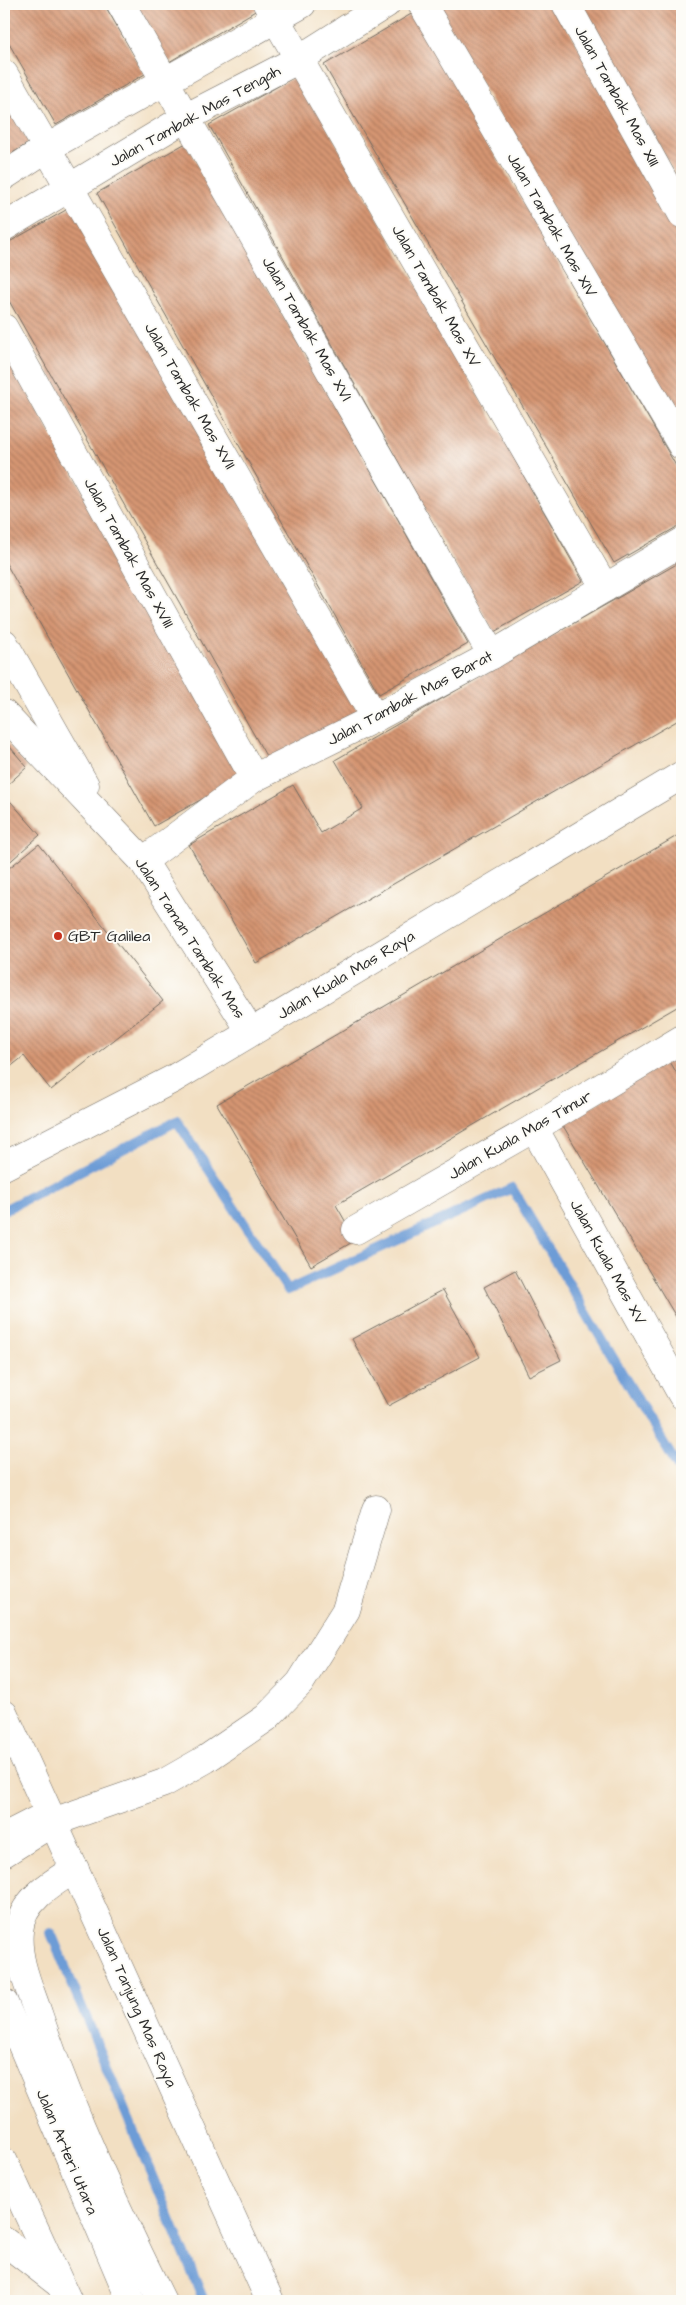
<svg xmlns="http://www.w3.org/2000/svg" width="686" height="2305" viewBox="0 0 686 2305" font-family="'Architects Daughter',sans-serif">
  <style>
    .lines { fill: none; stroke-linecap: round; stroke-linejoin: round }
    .stream { stroke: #6d9cd6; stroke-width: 10 }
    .building { fill: url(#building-back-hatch) }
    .minor-casing { stroke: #716a60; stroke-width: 29 }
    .highway-casing { stroke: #716a60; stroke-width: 29 }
    .minor { stroke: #fff; stroke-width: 28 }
    .highway { stroke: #fff; stroke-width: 28 }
    .poi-dot { fill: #c8321e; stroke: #fdfcf7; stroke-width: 2 }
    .labels { text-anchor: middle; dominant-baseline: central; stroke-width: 4; stroke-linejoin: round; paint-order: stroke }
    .street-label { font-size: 16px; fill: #2b2b2b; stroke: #fdfcf7 }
    .poi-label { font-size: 16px; fill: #2b2b2b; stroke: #fdfcf7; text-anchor: start }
  </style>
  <defs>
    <pattern id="building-back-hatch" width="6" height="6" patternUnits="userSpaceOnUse" patternTransform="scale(1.25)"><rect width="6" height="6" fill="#d59572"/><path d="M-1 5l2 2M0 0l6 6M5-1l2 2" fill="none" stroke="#ad7a5e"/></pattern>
  </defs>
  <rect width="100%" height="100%" fill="#fdfcf7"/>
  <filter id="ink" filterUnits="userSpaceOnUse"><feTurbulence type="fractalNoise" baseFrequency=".02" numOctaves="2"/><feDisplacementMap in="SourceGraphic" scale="10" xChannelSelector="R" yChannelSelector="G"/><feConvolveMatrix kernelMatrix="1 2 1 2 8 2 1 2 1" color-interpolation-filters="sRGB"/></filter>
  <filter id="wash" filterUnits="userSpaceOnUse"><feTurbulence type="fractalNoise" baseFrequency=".0096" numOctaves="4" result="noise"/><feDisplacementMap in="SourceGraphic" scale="20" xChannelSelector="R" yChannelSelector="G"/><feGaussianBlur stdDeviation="1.12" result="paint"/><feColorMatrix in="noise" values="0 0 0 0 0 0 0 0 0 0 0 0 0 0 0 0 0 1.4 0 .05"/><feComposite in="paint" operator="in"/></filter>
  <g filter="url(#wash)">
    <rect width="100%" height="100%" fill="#f2dfc2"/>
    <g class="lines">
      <g class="stream">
        <polyline points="4,1210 177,1121 288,1290 512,1188 682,1474"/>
        <polyline points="51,1933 204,2301"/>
      </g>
    </g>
    <g id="blocks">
      <g class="building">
        <polygon points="4,4 104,4 145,74 56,125 4,35"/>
        <polygon points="135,4 254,4 257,10 169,62"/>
        <polygon points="436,4 554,4 653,177 682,230 682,438"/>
        <polygon points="581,4 682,4 682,187"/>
        <polygon points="413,13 682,476 682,524 614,563 324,65"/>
        <polygon points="298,75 583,581 494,632 209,125"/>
        <polygon points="4,99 29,143 4,158"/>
        <polygon points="186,143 468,644 379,694 97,193"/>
        <polygon points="73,206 359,713 270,763 4,292 4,245"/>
        <polygon points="4,350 243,776 154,826 4,560"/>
        <polygon points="682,561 682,718 256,963 189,845 293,785 321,833 363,808 335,760"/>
        <polygon points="4,740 27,767 4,788"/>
        <polygon points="4,794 40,835 4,867"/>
        <polygon points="682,833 682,1004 336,1205 356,1240 311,1266 217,1104"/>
        <polygon points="39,844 163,1001 51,1090 24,1056 4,1072 4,872"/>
        <polygon points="669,1060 682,1082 682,1327 562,1124"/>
        <polygon points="515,1270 561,1360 529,1376 484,1287"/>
        <polygon points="443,1290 480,1357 388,1406 352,1339"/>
      </g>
    </g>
  </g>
  <g filter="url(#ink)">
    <use href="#blocks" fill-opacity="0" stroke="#716a60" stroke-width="1"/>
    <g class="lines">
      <g class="minor-casing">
        <g id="minor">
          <polyline points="121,4 492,655"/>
          <polyline points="267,4 605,588"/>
          <polyline points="422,4 682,446"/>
          <polyline points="566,4 682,214"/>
          <polyline points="4,74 375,718"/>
          <polyline points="4,176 47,148 302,4"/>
          <polyline points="4,227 187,117 299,59 386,4"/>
          <polyline points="4,328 254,778"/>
          <polyline points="4,643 85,785"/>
          <polyline points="4,714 143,861 251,1032"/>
          <polyline points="143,861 254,778 375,718 492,655 682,542"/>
          <polyline points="534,1128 682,1395"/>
          <polyline points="4,1166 173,1079 682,775"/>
          <polyline points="356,1230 534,1128 682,1039"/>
          <polyline points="4,1714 270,2301"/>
          <polyline points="4,1853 53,1822 164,1783 206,1759 266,1718 300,1683 346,1610 376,1509"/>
        </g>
      </g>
      <g class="highway-casing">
        <g id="highway">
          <polyline points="4,1837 49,1814"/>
          <path d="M75 1869C52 1883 21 1901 19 1931 16 1960 30 1989 39 2016 72 2114 116 2208 162 2301"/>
          <polyline points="4,2003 131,2301"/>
          <polyline points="4,2162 68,2301"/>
          <polyline points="4,2241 57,2282"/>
        </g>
      </g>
      <use href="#minor" class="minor"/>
      <use href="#highway" class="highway"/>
    </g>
  </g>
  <circle class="poi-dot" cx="58" cy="936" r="5"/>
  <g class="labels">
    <g class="street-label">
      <text transform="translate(617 96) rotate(61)">Jalan Tambak Mas XIII</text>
      <text transform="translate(195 116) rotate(-29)">Jalan Tambak Mas Tengah</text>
      <text transform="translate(552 225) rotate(60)">Jalan Tambak Mas XIV</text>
      <text transform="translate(436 296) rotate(60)">Jalan Tambak Mas XV</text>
      <text transform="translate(307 329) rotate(60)">Jalan Tambak Mas XVI</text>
      <text transform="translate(190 396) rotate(60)">Jalan Tambak Mas XVII</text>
      <text transform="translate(129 553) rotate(61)">Jalan Tambak Mas XVIII</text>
      <text transform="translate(410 698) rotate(-28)">Jalan Tambak Mas Barat</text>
      <text transform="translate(190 938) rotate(57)">Jalan Taman Tambak Mas</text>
      <text transform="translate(346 975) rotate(-31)">Jalan Kuala Mas Raya</text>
      <text transform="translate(520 1135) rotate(-30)">Jalan Kuala Mas Timur</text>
      <text transform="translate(608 1262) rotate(61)">Jalan Kuala Mas XV</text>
      <text transform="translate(137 2007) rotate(66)">Jalan Tanjung Mas Raya</text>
      <text transform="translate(67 2152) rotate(67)">Jalan Arteri Utara</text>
    </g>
    <g class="poi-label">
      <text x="68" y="936">GBT Galilea</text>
    </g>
  </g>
  <rect width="686" height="2305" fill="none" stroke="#fdfcf7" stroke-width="20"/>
</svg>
